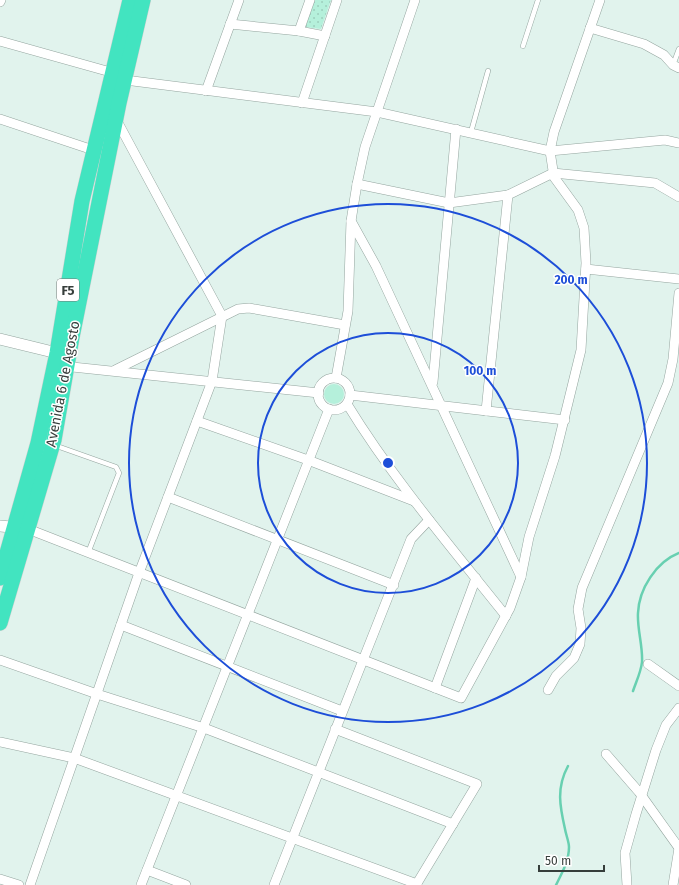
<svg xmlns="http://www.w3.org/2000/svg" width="679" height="885" viewBox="0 0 679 885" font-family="'Fira Sans',sans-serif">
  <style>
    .grass { fill: #b5f0db }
    .park { fill: url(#park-dots) }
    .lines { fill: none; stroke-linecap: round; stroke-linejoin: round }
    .stream { stroke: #68d0b1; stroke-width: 2.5 }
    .service-casing { stroke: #94a59f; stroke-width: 5.5 }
    .minor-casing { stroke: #94a59f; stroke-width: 10 }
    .tertiary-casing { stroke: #94a59f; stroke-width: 12 }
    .trunk-casing { stroke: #cfd1d0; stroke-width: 16 }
    .service { stroke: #fff; stroke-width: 4.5 }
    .minor { stroke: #fff; stroke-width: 9 }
    .tertiary { stroke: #fff; stroke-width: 11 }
    .trunk { stroke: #42e4c0; stroke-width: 15 }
    .ring { fill: none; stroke: #1d4ed8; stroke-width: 2 }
    .labels { text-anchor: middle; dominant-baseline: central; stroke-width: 3; stroke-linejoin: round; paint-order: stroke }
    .shield { fill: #fff; stroke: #727876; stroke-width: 1 }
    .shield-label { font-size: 13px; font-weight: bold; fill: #363e3b }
    .street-label { font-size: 14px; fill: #363e3b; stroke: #fff }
    .centre { fill: #1d4ed8; stroke: #fff; stroke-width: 2 }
    .ring-label { font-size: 12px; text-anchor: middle; font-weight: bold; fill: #1d4ed8; stroke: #fff; stroke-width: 3; stroke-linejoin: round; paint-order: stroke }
  </style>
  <defs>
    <pattern id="park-dots" width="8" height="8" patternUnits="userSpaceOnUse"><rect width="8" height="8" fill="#b5f0db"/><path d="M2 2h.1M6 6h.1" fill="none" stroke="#9ccfbd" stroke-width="1.8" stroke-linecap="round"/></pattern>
  </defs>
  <rect width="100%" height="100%" fill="#e1f3ed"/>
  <circle class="grass" cx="334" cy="394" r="10"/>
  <polygon class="park" points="315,0 331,0 321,29 305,27"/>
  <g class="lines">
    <g class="stream">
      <path d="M633 691C636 682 641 672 642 662 643 646 637 629 638 613 639 589 656 562 679 553"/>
      <path d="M556 885C562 873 569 861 569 847 569 842 566 835 565 829 560 807 556 788 568 766"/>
    </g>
    <g class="service-casing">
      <g id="service">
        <polyline points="523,46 538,0"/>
        <polyline points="673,65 679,49"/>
        <polyline points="471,132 488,71"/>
        <polyline points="54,445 116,467 119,473 88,553"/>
      </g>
    </g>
    <g class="minor-casing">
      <g id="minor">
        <polyline points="0,2 1,0"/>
        <polyline points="230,24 299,31 310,0"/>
        <polyline points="590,28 644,44 664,55 673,65 679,68"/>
        <polyline points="299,31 325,36"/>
        <polyline points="0,41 114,73 125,80 377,112 550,151 665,140 679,143"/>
        <polyline points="206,91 239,0"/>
        <polyline points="302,103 337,0"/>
        <polyline points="0,119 93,150"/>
        <polyline points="357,184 449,203 508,195"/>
        <polyline points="351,221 376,266 521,577"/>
        <polyline points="586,269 679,279"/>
        <polyline points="63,366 319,393"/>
        <polyline points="115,370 238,309 249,308 345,325"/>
        <polyline points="336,378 348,311 351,221 357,184 365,147 415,0"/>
        <circle cx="334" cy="394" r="16"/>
        <polyline points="433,382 456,129"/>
        <polyline points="350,395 565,420"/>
        <path d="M347 404C393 479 451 547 506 616"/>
        <polyline points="486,411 508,195 553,173 655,183 679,197"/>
        <polyline points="197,421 308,460 414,501"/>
        <polyline points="168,497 394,585"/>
        <polyline points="28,529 461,698 510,608 521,577 529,537 555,456 581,350 586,263 584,228 578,210 554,177 550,151 554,132 600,0"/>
        <polyline points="121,625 342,711"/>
        <polyline points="0,660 97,694 204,728 453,824"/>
        <polyline points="648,664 679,686"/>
        <polyline points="435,688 476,578"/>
        <polyline points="548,690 556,676 574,658 580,644 581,628 578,609 582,588 668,383 673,359 679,293"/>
        <polyline points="335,729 477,784 416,885"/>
        <polyline points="0,742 74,758 417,884"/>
        <polyline points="606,754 639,792 679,848"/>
        <polyline points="147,870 186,885"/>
        <polyline points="0,879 19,885"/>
        <polyline points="30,885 139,573 212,381 222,316 116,119"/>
        <polyline points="141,885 329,409"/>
        <polyline points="274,885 411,539 429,520"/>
        <polyline points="627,885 625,853 636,814 656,750 666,725 679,708"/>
        <polyline points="673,885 679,848"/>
      </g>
    </g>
    <g class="tertiary-casing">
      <g id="tertiary">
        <polyline points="0,339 57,353"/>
        <polyline points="0,526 21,528"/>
      </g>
    </g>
    <g class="trunk-casing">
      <g id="trunk">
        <polyline points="0,578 38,443 57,353 82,201 130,0"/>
        <polyline points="0,623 54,440 72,337 119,103 143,0"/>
      </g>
    </g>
    <use href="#service" class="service"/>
    <use href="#minor" class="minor"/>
    <use href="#tertiary" class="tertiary"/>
    <use href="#trunk" class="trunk"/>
  </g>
  <g class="ring">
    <circle cx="388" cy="463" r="130"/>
    <circle cx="388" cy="463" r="259"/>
  </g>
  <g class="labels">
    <rect class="shield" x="57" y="279" width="22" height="22" rx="3"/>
    <g class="shield-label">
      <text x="68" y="290">F5</text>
    </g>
    <g class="street-label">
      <text transform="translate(63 384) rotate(-79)">Avenida 6 de Agosto</text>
    </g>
  </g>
  <circle cx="388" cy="463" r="6" class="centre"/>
  <g class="ring-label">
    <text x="571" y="284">200 m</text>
    <text x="480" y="375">100 m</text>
  </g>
  <path d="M539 865v6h65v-6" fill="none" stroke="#363e3b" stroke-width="2"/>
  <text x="545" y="865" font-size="12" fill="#363e3b" stroke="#ffffff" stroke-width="3" paint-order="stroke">50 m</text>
</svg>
